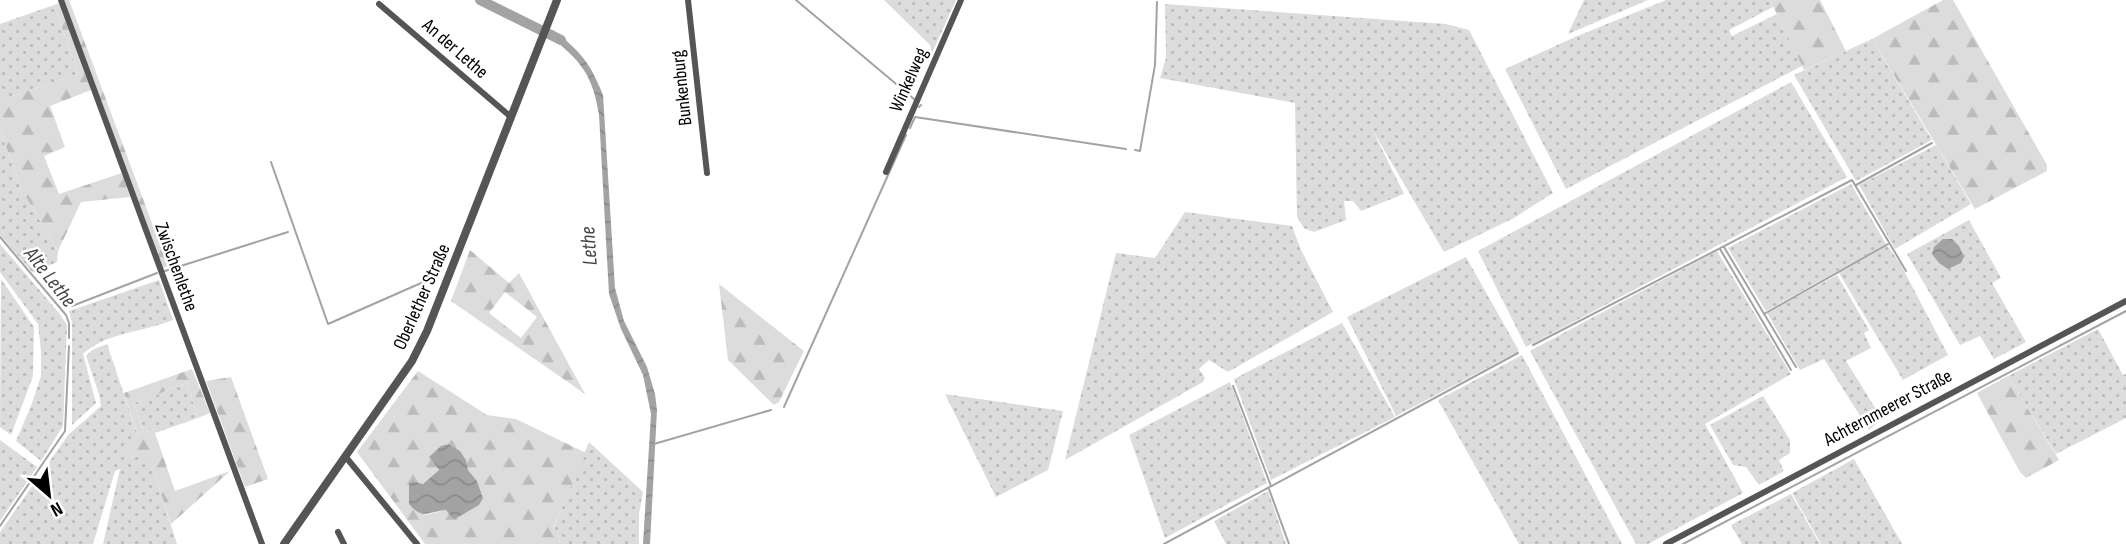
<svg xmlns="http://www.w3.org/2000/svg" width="2126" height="544" viewBox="0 0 2126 544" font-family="'Sofia Sans Condensed',sans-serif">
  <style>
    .grass { fill: url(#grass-dots) }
    .forest { fill: url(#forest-firs); fill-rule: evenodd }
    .water { fill: url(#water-waves) }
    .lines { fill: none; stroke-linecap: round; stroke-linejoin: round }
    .stream { stroke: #a3a3a3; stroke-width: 2 }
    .river { stroke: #a3a3a3; stroke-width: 10 }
    .minor { stroke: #555; stroke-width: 6 }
    .tertiary { stroke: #555; stroke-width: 8 }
    .labels { text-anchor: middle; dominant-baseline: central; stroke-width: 5; stroke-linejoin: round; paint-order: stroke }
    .street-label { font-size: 19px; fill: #000; stroke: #fff }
    .water-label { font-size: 21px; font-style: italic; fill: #444; stroke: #fff }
  </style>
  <defs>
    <pattern id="grass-dots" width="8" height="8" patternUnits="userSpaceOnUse" patternTransform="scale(1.75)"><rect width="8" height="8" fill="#dcdcdc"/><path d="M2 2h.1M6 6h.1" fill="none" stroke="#bbb" stroke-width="1.8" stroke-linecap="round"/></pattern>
    <pattern id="forest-firs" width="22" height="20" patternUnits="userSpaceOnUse" patternTransform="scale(1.75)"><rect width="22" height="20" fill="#dcdcdc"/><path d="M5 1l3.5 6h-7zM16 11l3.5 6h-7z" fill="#bbb"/></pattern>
    <pattern id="water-waves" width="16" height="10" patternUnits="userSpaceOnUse" patternTransform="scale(1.75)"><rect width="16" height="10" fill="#a3a3a3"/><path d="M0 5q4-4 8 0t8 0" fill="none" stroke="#8b8b8b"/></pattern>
  </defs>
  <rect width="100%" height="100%" fill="#fff"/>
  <g class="grass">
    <polygon points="884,0 956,0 932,53 930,45"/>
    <polygon points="1584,0 1648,0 1568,34"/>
    <polygon points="1666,0 1770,0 1773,7 1729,30 1732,36 1777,14 1802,66 1566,189 1505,69 1575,37"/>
    <polygon points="1165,4 1446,24 1469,30 1553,193 1514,218 1444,252 1373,131 1404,194 1361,211 1353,201 1344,201 1346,220 1314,232 1304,228 1297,217 1295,103 1160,78 1166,58"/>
    <polygon points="54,5 78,74 0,100 0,24"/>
    <polygon points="1872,39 1932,140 1856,181 1794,75"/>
    <polygon points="1791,82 1847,177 1526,347 1478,251"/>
    <polygon points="0,130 22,190 58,251 57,262 33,273 0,235"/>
    <polygon points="1936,145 1971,204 1895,249 1859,185"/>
    <polygon points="1851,184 1886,244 1766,311 1728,248"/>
    <polygon points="1185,212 1292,226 1301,250 1333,312 1228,372 1209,360 1199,369 1205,378 1203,382 1065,460 1116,253 1155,258"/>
    <polygon points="1969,220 2001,278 1992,283 2026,342 1994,359 1980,336 1960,345 1907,254"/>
    <polygon points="0,244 59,313 67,325 63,426 41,461 16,441 31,406 41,376 41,351 38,324 0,272"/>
    <polygon points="1887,245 1901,265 1948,355 1903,380 1839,273"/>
    <polygon points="1717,251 1791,374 1705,424 1743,493 1648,544 1636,544 1530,351"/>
    <polygon points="1466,257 1519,351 1396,416 1347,317"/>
    <polygon points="1837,275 1869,330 1864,333 1871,348 1846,361 1882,419 1869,430 1824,359 1800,370 1767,313"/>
    <polygon points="1,279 34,327 33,376 11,435 0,427"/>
    <path d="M159 280 173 320C144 332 107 332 83 354L96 403 72 425V323L69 311Z"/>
    <polygon points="1342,323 1395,417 1271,480 1234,379"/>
    <polygon points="2098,329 2123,375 2126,374 2126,418 2056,454 2008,376"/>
    <polygon points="107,344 138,436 124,458 148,453 177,544 103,544 120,469 115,471 93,544 0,544 0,532 68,435 101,406 99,394 86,356 92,350"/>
    <polygon points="1522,355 1622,544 1519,544 1438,400"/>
    <polygon points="1230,382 1267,483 1165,538 1129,435"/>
    <polygon points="187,383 198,418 155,433 152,429 144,433 134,403"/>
    <polygon points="945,394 1063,411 1048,470 996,497"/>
    <polygon points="1763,396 1790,440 1790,453 1779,460 1784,471 1759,485 1746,467 1733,465 1710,425"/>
    <polygon points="0,440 37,467 0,521"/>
    <polygon points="589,442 643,492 639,514 639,544 557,544 560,538 553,529"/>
    <polygon points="1854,459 1902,544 1821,544 1792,493"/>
    <polygon points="1268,491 1286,544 1226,544 1214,521"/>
    <polygon points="1791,494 1820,544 1742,544 1731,525"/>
  </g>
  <g class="forest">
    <polygon points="64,0 69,0 168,266 163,268"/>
    <polygon points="1770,0 1820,0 1846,51 1804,70"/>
    <polygon points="1943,0 1953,0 2047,165 2047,171 1975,209 1872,39"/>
    <polygon points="59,3 91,90 50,106 65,147 44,156 59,194 122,173 130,197 81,202 58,251 22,190 0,130 0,100 78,74 54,5"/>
    <path d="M470 250 509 283 519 273 585 394 451 301ZM505 292 537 317 521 338 489 313Z"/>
    <polygon points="719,284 804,351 779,402 774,405 728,360"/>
    <polygon points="192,369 210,413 198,418 187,383 134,403 144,433 152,429 155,433 175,491 230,471 171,524 148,454 124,458 124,442 138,436 124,393"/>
    <path d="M418 371 487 415 516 419 586 453 553 528 560 538 557 544H425L357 452ZM449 444 460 451 466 460 468 470 477 481 483 498 452 518 446 510 425 515 413 481 423 484 439 470 429 457Z"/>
    <polygon points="2008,376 2059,460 2026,478 2020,472 1977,393"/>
    <polygon points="231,377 268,479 245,487 206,381"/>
  </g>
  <g class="water">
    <path d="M553 30C581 52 590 62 603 95L615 288 624 321 647 367 655 394 657 410 650 544H643L651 414 643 375 621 329 609 294 599 115C593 76 581 60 550 37Z"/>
    <polygon points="1943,239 1952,239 1959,246 1964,257 1961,263 1948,269 1939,263 1932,254 1934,247"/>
    <path d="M449 444 460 451 466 460 468 470 477 481 483 498 479 505 455 519 452 518 446 510C427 512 423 520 409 504V484L413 481 423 484 439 470 429 457 441 446Z"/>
  </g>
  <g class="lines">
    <g class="stream">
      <polyline points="796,0 914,99"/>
      <polyline points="919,107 921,105"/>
      <polyline points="910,128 915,117 1126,149"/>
      <polyline points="1135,150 1140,151 1155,65 1157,2"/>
      <polyline points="271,162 328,324 437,276"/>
      <polyline points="1856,185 1932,143"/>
      <polyline points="0,237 66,315 69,323 69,338"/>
      <polyline points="1724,247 1796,367"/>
      <polyline points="1720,249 1791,370"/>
      <polyline points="165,271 288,232"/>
      <polyline points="72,306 157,273"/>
      <polyline points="1764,314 1888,244"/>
      <polyline points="1533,345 1852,180 1906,271"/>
      <polyline points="1233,386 1271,486"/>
      <polyline points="784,407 906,135"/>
      <polyline points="654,444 771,410"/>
      <polyline points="1269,489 1289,544"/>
      <polyline points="0,526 65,431 69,346"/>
      <polyline points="1164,544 1518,353"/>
      <polyline points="1683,544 2126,311"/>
    </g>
    <polyline class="river" points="480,0 561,40"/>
    <g class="minor">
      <polyline points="61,0 262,544"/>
      <polyline points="688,0 707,173"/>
      <polyline points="379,4 511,117"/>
      <polyline points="886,172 961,0"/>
      <polyline points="345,456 417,544"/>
      <polyline points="338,532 344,544"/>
      <polyline points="1666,544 2126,301"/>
    </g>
    <polyline class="tertiary" points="284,544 412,361 427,331 557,0"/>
  </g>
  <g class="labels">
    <g class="street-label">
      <text transform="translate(455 49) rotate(41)">An der Lethe</text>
      <text transform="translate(909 80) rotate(-66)">Winkelweg</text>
      <text transform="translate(682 88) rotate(-96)">Bunkenburg</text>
      <text transform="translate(176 267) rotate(70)">Zwischenlethe</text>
      <text transform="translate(422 297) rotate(-66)">Oberlether Straße</text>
      <text transform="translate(1888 408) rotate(-28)">Achternmeerer Straße</text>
    </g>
    <g class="water-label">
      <text transform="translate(589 246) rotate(-94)">Lethe</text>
      <text transform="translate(50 277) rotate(52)">Alte Lethe</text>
    </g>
  </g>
  <g transform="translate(49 495) rotate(152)" stroke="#ffffff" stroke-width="5" paint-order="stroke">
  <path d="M0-5L12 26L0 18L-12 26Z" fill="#000000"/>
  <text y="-10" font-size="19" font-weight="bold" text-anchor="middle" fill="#000000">N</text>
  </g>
</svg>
